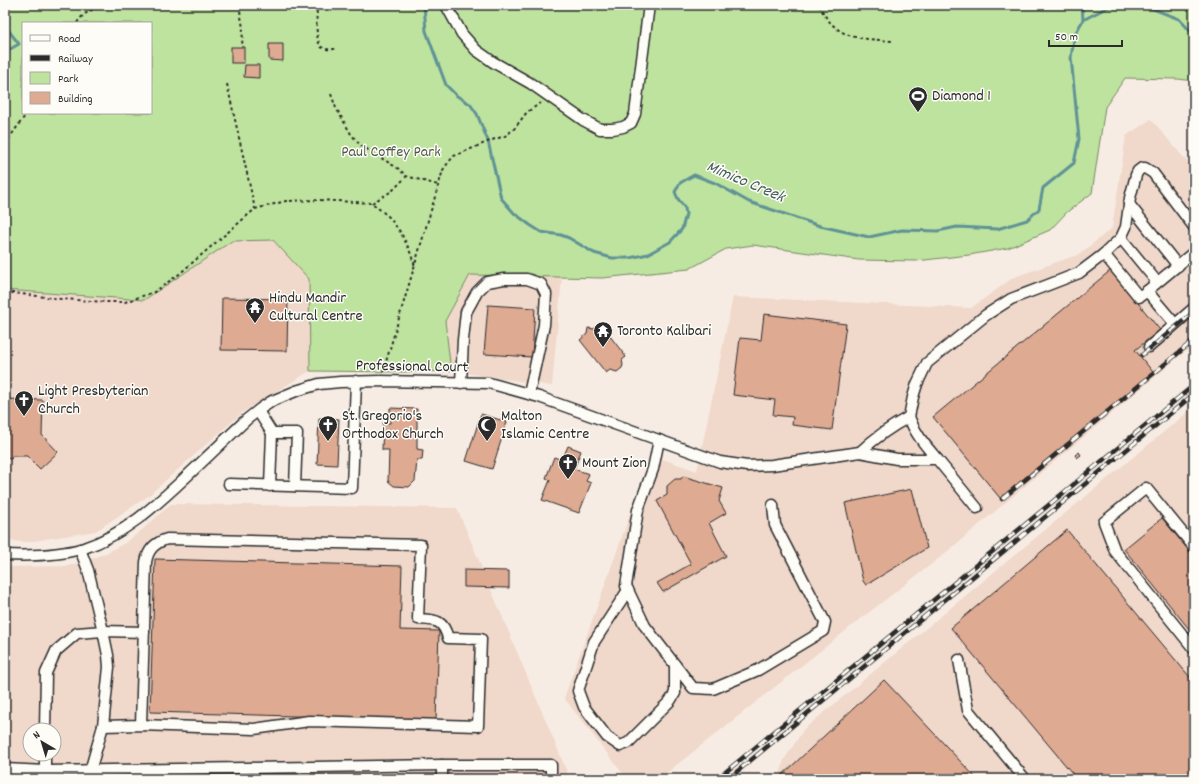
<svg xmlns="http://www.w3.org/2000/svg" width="1199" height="784" viewBox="0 0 1199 784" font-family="Dekko,sans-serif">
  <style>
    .built { fill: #f0d8cb; fill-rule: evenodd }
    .green { fill: #bee39e; stroke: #748764; fill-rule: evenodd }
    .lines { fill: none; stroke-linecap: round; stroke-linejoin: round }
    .stream { stroke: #609296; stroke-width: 3 }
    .building { fill: #deaa92; stroke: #2b2b2b }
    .minor-casing { stroke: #2b2b2b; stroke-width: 13 }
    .path { stroke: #2b2b2b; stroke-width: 2; stroke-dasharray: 3 3; stroke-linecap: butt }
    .minor { stroke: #fdfcf7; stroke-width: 10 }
    .rail-casing { stroke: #2b2b2b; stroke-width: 4.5 }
    .rail { stroke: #fdfcf7; stroke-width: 3; stroke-dasharray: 9; stroke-linecap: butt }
    .labels { text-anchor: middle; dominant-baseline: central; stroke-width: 3; stroke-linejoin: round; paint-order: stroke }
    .poi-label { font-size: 16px; fill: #2b2b2b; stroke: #fdfcf7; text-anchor: start }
    .park-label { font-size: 16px; fill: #505948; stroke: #fdfcf7 }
    .street-label { font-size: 16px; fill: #2b2b2b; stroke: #fdfcf7 }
    .water-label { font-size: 17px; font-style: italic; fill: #465e60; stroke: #fdfcf7 }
  </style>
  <rect width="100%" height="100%" fill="#f7ece3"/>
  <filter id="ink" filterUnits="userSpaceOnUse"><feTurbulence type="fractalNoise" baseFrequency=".025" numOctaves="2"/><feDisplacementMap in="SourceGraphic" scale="8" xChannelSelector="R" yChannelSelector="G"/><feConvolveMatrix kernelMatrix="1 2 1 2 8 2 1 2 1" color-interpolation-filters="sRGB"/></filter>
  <g filter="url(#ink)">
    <g class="built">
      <polygon points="1151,119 1194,170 1194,344 942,556 863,617 659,779 627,779 564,698 601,596 651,455 697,471 733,297 971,308 1014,277 1080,254 1112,228 1126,136"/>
      <polygon points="232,240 273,240 309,279 310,371 243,412 148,496 96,531 27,542 5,541 5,290 144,300"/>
      <polygon points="471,274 562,277 552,386 451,371 445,321"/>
      <polygon points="1194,407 1194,779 779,779 784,760 804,729"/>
      <path d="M171 504 457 508 570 779H5V567L67 566 89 560 108 552 125 543 143 529ZM30 730H54V754H30Z"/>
    </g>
    <path class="green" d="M5 5H1194V81L1178 79 1125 78 1105 107 1092 193 1067 212 1050 230 1008 248 969 255 916 261 859 260 753 245 726 249 689 269 602 278 470 275 445 321 451 371 403 372 310 371 309 279 273 240 232 241 144 300 5 290ZM23 23H151V113H23Z"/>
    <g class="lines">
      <g class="stream">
        <polyline points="424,5 426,31 446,85 457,96 470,104 477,114 488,141 501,198 514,213 530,225 541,232 561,235 569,238 594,253 612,258 630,258 648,254 670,242 682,229 686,214 685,208 678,199 675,192 680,183 694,175 715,183 749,202 820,226 869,237 902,230 938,231 957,227 997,229 1027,220 1039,209 1043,188 1074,163 1079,139 1071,57 1075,34 1083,20 1108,7 1122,5"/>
        <polyline points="1082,5 1083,20"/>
        <polyline points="1143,5 1179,19 1194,35"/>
        <polyline points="5,26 19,44 5,52"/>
      </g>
    </g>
    <g class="building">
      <polygon points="269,44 283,44 283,61 269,60"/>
      <rect x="231" y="47" width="13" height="16"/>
      <polygon points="245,65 259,65 259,78 244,77"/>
      <polygon points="1111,270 1160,330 1135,350 1153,372 1000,498 933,417"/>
      <polygon points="222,298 288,299 287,351 221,350"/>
      <polygon points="488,305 535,308 532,357 484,354"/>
      <polygon points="764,314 846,324 832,430 792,425 793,417 773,415 775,400 733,395 740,338 761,340"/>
      <polygon points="600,323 626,357 622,360 623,365 622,368 617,372 610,370 606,373 580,340 587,334 588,328 594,329"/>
      <polygon points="5,399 43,400 42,435 58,452 40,469 27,456 12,456 11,459 5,458"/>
      <polygon points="390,408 417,409 417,449 423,450 422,460 417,460 415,481 409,487 394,486 388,481 389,450 382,450 383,423 390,423"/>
      <polygon points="481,414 507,422 492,469 466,461"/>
      <polygon points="319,418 339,419 337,465 317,464"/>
      <polygon points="568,446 581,451 574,469 589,474 586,481 591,483 579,513 542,500 550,480 546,478 554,457 562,460"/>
      <polygon points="1079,452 1081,455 1077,458 1075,455"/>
      <polygon points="683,476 723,488 719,501 726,513 709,523 726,556 663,592 657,583 691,564 657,501 667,495 667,486 675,479 681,479"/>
      <polygon points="912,489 927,548 866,585 863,581 845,503"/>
      <polygon points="1162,518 1194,557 1194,635 1124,549"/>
      <polygon points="1067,530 1194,682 1194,772 1185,779 1077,779 951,628"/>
      <polygon points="155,559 402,566 400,630 439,631 436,720 150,712"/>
      <polygon points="464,570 509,571 509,588 464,587"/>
      <polygon points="884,680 977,779 778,779"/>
    </g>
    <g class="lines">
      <g class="minor-casing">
        <g id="minor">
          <polyline points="446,5 462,34 476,50 493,62 530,83 583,120 600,129 613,129 623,127 631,123 635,114 649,5"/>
          <polyline points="1129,204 1178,266"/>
          <polyline points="1121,238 1157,282"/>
          <polyline points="1104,254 1139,297 1147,291 1175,324"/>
          <polyline points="1147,291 1194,252"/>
          <polyline points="1149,347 1194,308"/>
          <polyline points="461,383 463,340 466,312 477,292 487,282 504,279 527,279 541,284 546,294 544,325 529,394"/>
          <polyline points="258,411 272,433"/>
          <polyline points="909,417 913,397 917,384 927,363 986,315 1011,299 1048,285 1079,273 1104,254 1121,238 1126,227 1130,198 1136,175 1138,171 1142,168 1145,168 1153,173 1194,227"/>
          <polyline points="659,440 653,469 638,510 626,586 645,626 693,688 713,689 758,670 823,631 825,622 775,525 773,505"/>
          <path d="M860 452C876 437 890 427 909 417 915 434 926 446 937 459"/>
          <polyline points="229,484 352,488 356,381"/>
          <polyline points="270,486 272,433 297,433 295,486"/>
          <polyline points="1194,547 1146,488 1104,522 1115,551 1194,649"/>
          <path d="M80 549 88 570 103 631 108 655 109 667 103 726 141 725 254 729 309 721 478 726 481 639 448 638C443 619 435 620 418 619L421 545 167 539C154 543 148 550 146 562L141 725"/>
          <path d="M5 555C29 556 61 555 84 548 125 534 155 506 186 477 206 458 226 439 246 420L260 409 272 401 296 391 319 384 340 382 380 381 489 383 539 397 720 462 747 466 772 465 860 452 897 459H937L977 508"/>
          <polyline points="628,590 594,642 578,691 584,707 607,737 620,746 628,743 670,701 675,693 675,665"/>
          <polyline points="959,660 968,710 1025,779"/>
          <polyline points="45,730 46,673 56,651 77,633 103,631 144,632"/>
          <polyline points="45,754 45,771 442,765 551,765 551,779"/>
          <polyline points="5,769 45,771"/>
          <polyline points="90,771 103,726"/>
          <polyline points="442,779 442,765"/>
        </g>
      </g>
      <g class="path">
        <polyline points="239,5 243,28 242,47"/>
        <path d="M317 5C317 14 314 44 323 48 327 50 332 49 336 49"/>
        <path d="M819 5C836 40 857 38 892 41"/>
        <path d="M77 23C85 11 92 10 105 5"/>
        <polyline points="227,84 255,209"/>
        <polyline points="331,94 336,108 351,134 360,145 399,169 406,176 438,185"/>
        <polyline points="5,144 27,113"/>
        <polyline points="372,203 392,191 406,177"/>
        <polyline points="5,292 61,299 107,302 125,302 154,292 178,275 255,209 286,201 318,200 372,203 389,217 401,233 409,249 415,266"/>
        <polyline points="383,372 443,170 448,163 454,156 492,140 505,136 514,129 527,112 541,103"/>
      </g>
      <use href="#minor" class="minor"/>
      <g class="rail-casing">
        <g id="rail">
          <polyline points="1142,355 1194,312"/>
          <polyline points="1002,499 1194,340"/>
          <polyline points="717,779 1194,385"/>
          <polyline points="728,779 1194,394"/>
        </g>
      </g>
      <use href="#rail" class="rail"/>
    </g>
  </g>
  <defs>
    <g id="stadium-pin" transform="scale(1)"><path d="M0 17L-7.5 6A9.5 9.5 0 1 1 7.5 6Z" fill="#2b2b2b" stroke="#fdfcf7"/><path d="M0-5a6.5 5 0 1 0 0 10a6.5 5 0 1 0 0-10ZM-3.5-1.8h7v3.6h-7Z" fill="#fff"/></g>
    <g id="temple-pin" transform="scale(1)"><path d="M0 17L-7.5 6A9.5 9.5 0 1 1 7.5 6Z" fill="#2b2b2b" stroke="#fdfcf7"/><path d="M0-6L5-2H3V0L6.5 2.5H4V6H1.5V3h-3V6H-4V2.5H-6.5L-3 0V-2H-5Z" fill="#fff"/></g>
    <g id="church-pin" transform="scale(1)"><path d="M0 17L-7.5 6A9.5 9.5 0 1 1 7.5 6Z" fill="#2b2b2b" stroke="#fdfcf7"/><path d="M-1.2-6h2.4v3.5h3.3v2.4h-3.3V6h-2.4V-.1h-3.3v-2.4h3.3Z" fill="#fff"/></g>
    <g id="mosque-pin" transform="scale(1)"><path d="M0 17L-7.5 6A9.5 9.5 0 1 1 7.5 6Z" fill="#2b2b2b" stroke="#fdfcf7"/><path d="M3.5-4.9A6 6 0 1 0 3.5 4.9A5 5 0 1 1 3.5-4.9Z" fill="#fff"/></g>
  </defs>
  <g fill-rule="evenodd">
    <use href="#stadium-pin" x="918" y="96"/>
    <use href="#temple-pin" x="255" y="307"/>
    <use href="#temple-pin" x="603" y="331"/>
    <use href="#church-pin" x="24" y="400"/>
    <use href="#church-pin" x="328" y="425"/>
    <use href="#mosque-pin" x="487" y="425"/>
    <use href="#church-pin" x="568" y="463"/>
  </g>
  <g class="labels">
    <g class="poi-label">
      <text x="932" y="96">Diamond 1</text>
      <text x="269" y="298">Hindu Mandir<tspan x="269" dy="18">Cultural Centre</tspan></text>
      <text x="617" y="331">Toronto Kalibari</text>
      <text x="38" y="391">Light Presbyterian<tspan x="38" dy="18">Church</tspan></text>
      <text x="342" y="416">St. Gregorio's<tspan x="342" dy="18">Orthodox Church</tspan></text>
      <text x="501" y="416">Malton<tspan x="501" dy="18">Islamic Centre</tspan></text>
      <text x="582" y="463">Mount Zion</text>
    </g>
    <g class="park-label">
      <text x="391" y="152">Paul Coffey Park</text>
    </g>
    <g class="street-label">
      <text transform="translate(412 367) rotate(1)">Professional Court</text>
    </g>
    <g class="water-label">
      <text transform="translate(745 183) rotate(23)">Mimico Creek</text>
    </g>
  </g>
  <rect width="1199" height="784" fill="none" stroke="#fdfcf7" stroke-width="20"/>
  <rect x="10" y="10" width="1179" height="764" fill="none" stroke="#2b2b2b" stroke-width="1.5" filter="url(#ink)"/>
  <rect x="22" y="22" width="130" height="92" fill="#fdfcf7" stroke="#a9a8a5"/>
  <rect x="30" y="35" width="20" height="6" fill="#fdfcf7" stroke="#a9a8a5"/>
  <text x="58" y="42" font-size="12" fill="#2b2b2b">Road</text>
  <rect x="30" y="55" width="20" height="6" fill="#2b2b2b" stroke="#a9a8a5"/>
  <text x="58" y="62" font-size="12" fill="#2b2b2b">Railway</text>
  <rect x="30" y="72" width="20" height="12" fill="#bee39e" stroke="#a9a8a5"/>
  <text x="58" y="82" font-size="12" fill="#2b2b2b">Park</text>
  <rect x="30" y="92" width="20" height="12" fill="#deaa92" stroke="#a9a8a5"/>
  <text x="58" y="102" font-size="12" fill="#2b2b2b">Building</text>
  <g transform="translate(42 742) rotate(322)"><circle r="19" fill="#fdfcf7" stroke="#a9a8a5"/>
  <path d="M0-3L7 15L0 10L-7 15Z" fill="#2b2b2b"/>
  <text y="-6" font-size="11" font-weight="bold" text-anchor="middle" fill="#2b2b2b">N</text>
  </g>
  <path d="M1049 40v6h73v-6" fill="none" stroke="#2b2b2b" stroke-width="2"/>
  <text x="1055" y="40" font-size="12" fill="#2b2b2b" stroke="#fdfcf7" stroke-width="3" paint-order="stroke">50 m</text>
</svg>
